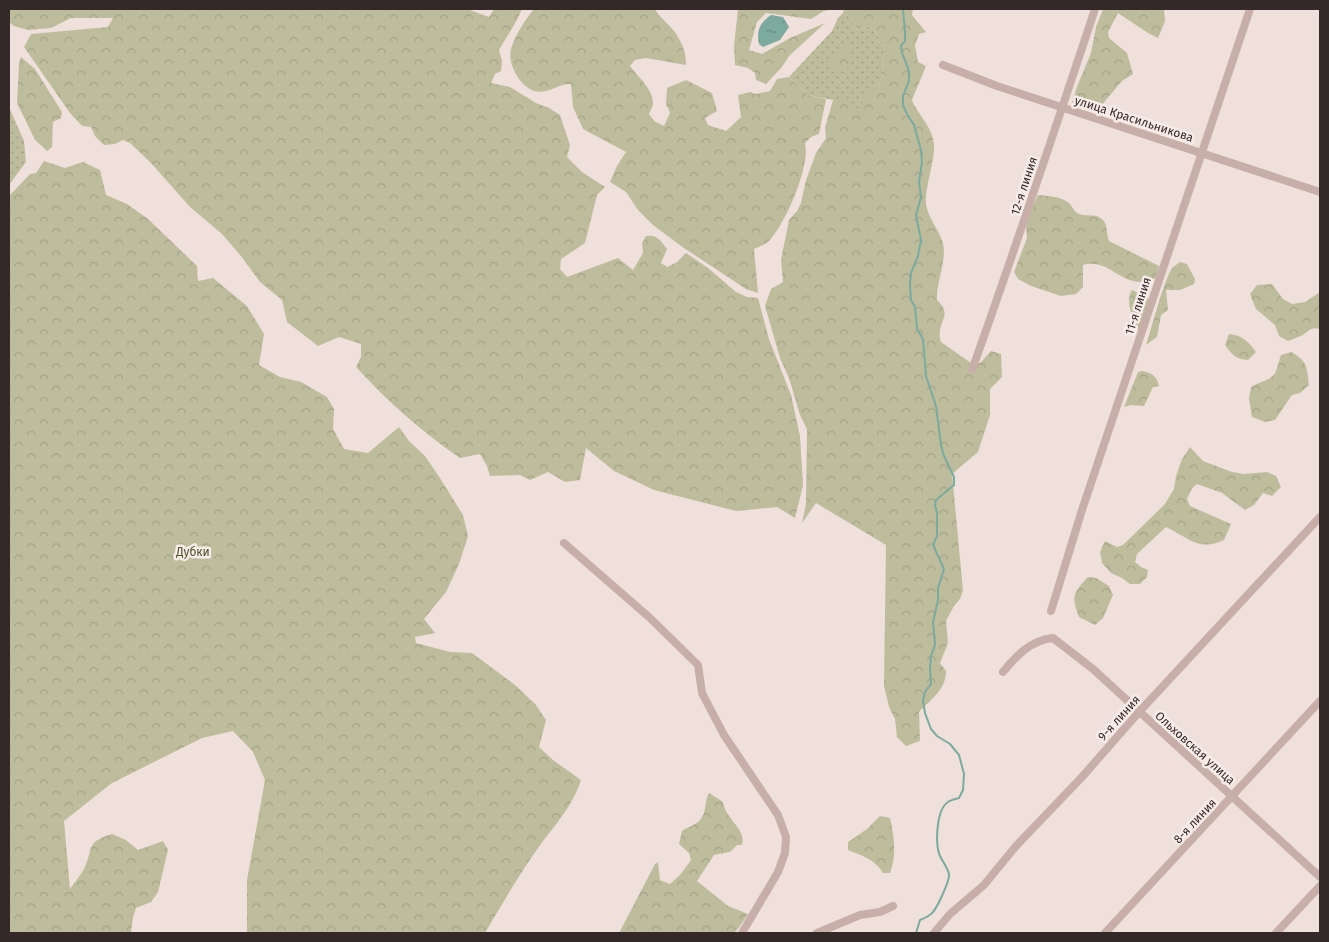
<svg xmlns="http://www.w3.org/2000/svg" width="1329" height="942" viewBox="0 0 1329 942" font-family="'Fira Sans',sans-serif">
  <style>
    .grass { fill: url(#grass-dots) }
    .forest { fill: url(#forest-crowns) }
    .water { fill: url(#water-ripples) }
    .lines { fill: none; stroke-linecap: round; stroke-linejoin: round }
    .stream { stroke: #7daa9e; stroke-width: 2 }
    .street { stroke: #c7aea9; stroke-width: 8 }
    .labels { text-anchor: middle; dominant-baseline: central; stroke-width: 5; stroke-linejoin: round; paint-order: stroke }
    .street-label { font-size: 12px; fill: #352828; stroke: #f8ece8 }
    .park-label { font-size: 12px; fill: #4f512e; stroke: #f8ece8 }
  </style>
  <defs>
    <pattern id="grass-dots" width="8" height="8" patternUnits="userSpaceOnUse" patternTransform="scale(1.25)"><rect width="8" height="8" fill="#bdbd9d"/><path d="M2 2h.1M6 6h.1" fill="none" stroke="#a3a287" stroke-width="1.8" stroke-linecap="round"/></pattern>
    <pattern id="forest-crowns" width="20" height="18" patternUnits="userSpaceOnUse" patternTransform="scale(1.25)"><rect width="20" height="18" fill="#bdbd9d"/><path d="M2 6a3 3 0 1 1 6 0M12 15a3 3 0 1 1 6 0" fill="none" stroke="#a3a287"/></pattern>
    <pattern id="water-ripples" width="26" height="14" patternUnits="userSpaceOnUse" patternTransform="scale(1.25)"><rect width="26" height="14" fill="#7daa9e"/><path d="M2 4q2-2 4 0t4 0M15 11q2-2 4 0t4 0" fill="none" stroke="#678a81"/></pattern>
  </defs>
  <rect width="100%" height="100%" fill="#f0e0dc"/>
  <g class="grass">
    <polygon points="843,13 848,16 858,30 870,26 882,40 885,52 882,63 884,74 877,88 860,113 849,100 833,100 808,95 789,77 832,31 838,18"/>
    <polygon points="9,107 24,141 26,162 9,185"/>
  </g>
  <g class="forest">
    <path d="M9 9H467L489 17 494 9H522L517 20 499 50 502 61 501 71 495 74 491 83 510 87 536 103 549 108 560 115 570 145 567 157 582 172 605 187 597 195 585 243 561 259 560 269 567 277 618 258 633 270 643 253 642 243 646 236C657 234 661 241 667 249L661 263 667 267 677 262 686 253 708 268 736 292 747 297 758 298 769 339 791 395 800 436 803 485 795 518 777 507 736 511 654 490 614 471 586 448 580 480 565 482 548 472 530 480 520 475 490 476 487 466 480 454 460 458C422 432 386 400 356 367L361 357V344L339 337 318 346 287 322 282 300 260 282 241 256 222 234 190 207 151 163 130 143 123 140 115 144 104 145 95 136 91 127 82 126 70 113 24 47 31 34 108 27 113 18H71L51 28 28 30 14 26 9 22Z"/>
    <path d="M534 9H655C660 18 668 23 674 31 682 42 686 52 686 65L646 58 635 60 630 66C638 77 653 89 653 103 653 107 650 111 649 114L654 121 664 126 670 113 666 104 667 88 686 80 712 93 717 111 705 118 708 125 726 131 741 117 738 95 750 92 756 94 770 91 777 79 789 77 808 95 826 99 819 134 811 137 805 143C811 165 785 225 768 242 764 245 758 247 754 249L758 293 746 289 681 246 653 225 638 210 626 192 610 182 617 166 626 152 583 129 573 107 571 84C559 83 547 95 534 91 520 86 507 64 511 49 515 35 525 20 534 9Z"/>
    <polygon points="738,9 834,9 824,11 811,19 766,13 757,22 749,50 762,54 790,38 825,23 789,56 782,67 766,84 756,80 755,73 748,68 735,65 734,46"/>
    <path d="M844 9H913L912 15 926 32 919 34 915 45 918 62 926 66 912 100C918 115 932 126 934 144 935 158 927 182 926 197 924 214 939 228 943 243 947 262 936 282 937 300 950 313 943 316 940 330 939 334 940 338 941 342L971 363H980L991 351 1001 354 1002 377 990 389V415L978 452 952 474 963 590 960 599 954 606 946 621 948 643 940 663 946 671C946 690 931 699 919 712L920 741 906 746 897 737 895 719 889 707 884 686 886 545 816 503 802 523 806 504 807 429 800 415 789 378 780 358 765 306 771 289 783 282 781 260 789 220 797 211 801 203 806 180 816 153 826 138 825 128 833 100H849L860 112C862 100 865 92 877 88L884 74 882 63 885 52 882 40 870 26 858 30 848 16 843 13Z"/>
    <polygon points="1103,9 1164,9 1165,21 1158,38 1148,33 1118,13 1108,32 1109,38 1127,53 1133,74 1122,81 1100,107 1095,110 1087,110 1072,103 1077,87 1091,53 1096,27"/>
    <polygon points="844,42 852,48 850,66 842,71 828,67"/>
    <polygon points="21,57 35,69 62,112 61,118 53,122 52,147 47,151 35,140 17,103 19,63"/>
    <path d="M44 161 65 168 83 162 100 170 106 195 127 204 148 219 197 266 198 281 213 278 247 306 264 334 259 365 280 377 301 382 327 397 334 409 333 429 344 449 368 453 399 427 409 441 425 456 438 475 463 515 468 536 459 564 446 592 424 619 435 633 415 637 416 643 450 652 472 653 515 685 536 705 546 720 539 747 553 760 581 780C573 806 554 826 538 848 519 875 502 904 485 933H247V880L265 780 253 752 233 731 202 738 112 783 64 821 70 889C74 883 80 876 84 869 94 848 85 842 112 834L126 840 138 850 163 841 168 850 158 892 151 902 136 908 133 917 131 933H9V196L30 174 36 173Z"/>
    <path d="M1038 195C1047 196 1061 196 1069 203 1073 207 1074 212 1079 214 1087 217 1095 213 1102 219 1108 224 1106 234 1109 241L1159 266 1156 278C1152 279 1148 281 1144 282 1119 284 1108 258 1083 265V287L1076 294 1061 296 1031 286 1018 279 1014 272 1027 238 1026 228 1029 214Z"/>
    <polygon points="1180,262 1187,264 1195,279 1194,284 1180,290 1166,290 1168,310 1161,315 1157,337 1146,345 1161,295 1168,276 1172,268"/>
    <path d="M1272 284 1283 299 1292 304 1305 302 1320 292V329C1311 326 1308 332 1301 336 1297 338 1292 339 1288 341L1279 336 1275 325 1256 309 1250 294 1257 285Z"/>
    <path d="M1132 290 1147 297 1150 301 1141 338C1137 324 1123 303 1132 290Z"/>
    <path d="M1229 334C1242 335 1249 342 1256 352L1248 360C1236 359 1232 355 1225 345Z"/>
    <path d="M1291 352C1308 361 1307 368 1309 385L1300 393 1292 395 1275 420 1265 422 1252 417 1249 398 1251 387C1258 382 1273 380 1276 371 1278 366 1279 360 1281 355Z"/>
    <path d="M1142 371C1152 373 1157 376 1159 386L1153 387 1144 406 1131 405 1124 407 1138 372Z"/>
    <path d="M1190 447 1203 461 1232 472 1244 474 1267 472 1276 476 1281 487 1272 496 1263 493 1254 505 1245 510 1222 493 1197 484 1192 488 1187 499 1190 506 1231 524 1224 540C1199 552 1189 538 1166 527L1137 554 1135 562 1141 567 1148 570 1147 577 1140 584H1130L1122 578 1111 573 1102 563 1100 552 1105 541 1117 547 1123 545 1165 504 1174 489 1176 476 1182 459Z"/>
    <path d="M1088 577 1096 578 1109 586 1113 595 1103 618 1095 625 1079 617C1071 596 1073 593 1088 577Z"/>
    <path d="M709 793 723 802C725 819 747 829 742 845H737L730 852 714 855 697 881 728 906 748 914 738 929 733 933H619L655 864 658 862 660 880 670 884 680 875 691 860 689 853 679 844 682 831C686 828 697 824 700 820 707 813 704 801 709 793Z"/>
    <path d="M880 816 890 818C894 836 897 855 890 873H883C876 860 861 855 848 850V842L867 829Z"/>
  </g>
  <path class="water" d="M771 15 783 17 789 27 780 40 763 47 759 44C756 30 760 23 771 15Z"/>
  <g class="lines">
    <path class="stream" d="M903 9 905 32V41L901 46 902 53 908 68 909 74V81L903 96V105L907 114 914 125 921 150 922 162 919 182 921 197 916 215 921 240 918 256 911 273 910 285 911 300 915 307 917 329 923 339 926 376 936 406 941 445 944 456 954 477V485L936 500 935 505 937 513V536L933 545 944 569 938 588V600L933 622 935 645 931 656 930 669 931 684 925 692 923 701 925 713 931 729 937 736 950 744 959 755 964 774 963 790 959 798C956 799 951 800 948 802 936 810 935 844 940 856 943 862 947 867 949 874 950 880 938 906 933 912 930 916 925 918 920 920L916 933"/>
    <g class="street">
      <polyline points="943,65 997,86 1320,192"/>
      <path d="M972 370C1015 250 1055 129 1095 9"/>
      <polyline points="564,543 650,618 698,665 702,693 724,735 778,815 786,837 785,853 778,872 742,933"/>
      <polyline points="1051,611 1082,510 1250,9"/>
      <path d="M1003 672C1016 656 1031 640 1053 638L1093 669 1320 877"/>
      <polyline points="817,933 860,915 880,912 893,906"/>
      <polyline points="934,933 950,914 984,885 1016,846 1082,777 1139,712 1320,517"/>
      <polyline points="1105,933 1320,701"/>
      <polyline points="1276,933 1320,886"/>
    </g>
  </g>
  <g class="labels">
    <g class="street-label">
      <text transform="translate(1134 119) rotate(18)">улица Красильникова</text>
      <text transform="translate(1024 186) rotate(-72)">12-я линия</text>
      <text transform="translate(1138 306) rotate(-72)">11-я линия</text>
      <text transform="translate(1119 718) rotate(-48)">9-я линия</text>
      <text transform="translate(1195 748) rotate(42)">Ольховская улица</text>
      <text transform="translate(1195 821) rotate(-47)">8-я линия</text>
    </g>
    <g class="park-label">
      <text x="193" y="552">Дубки</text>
    </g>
  </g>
  <rect width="1329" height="942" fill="none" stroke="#352828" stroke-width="20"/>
</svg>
